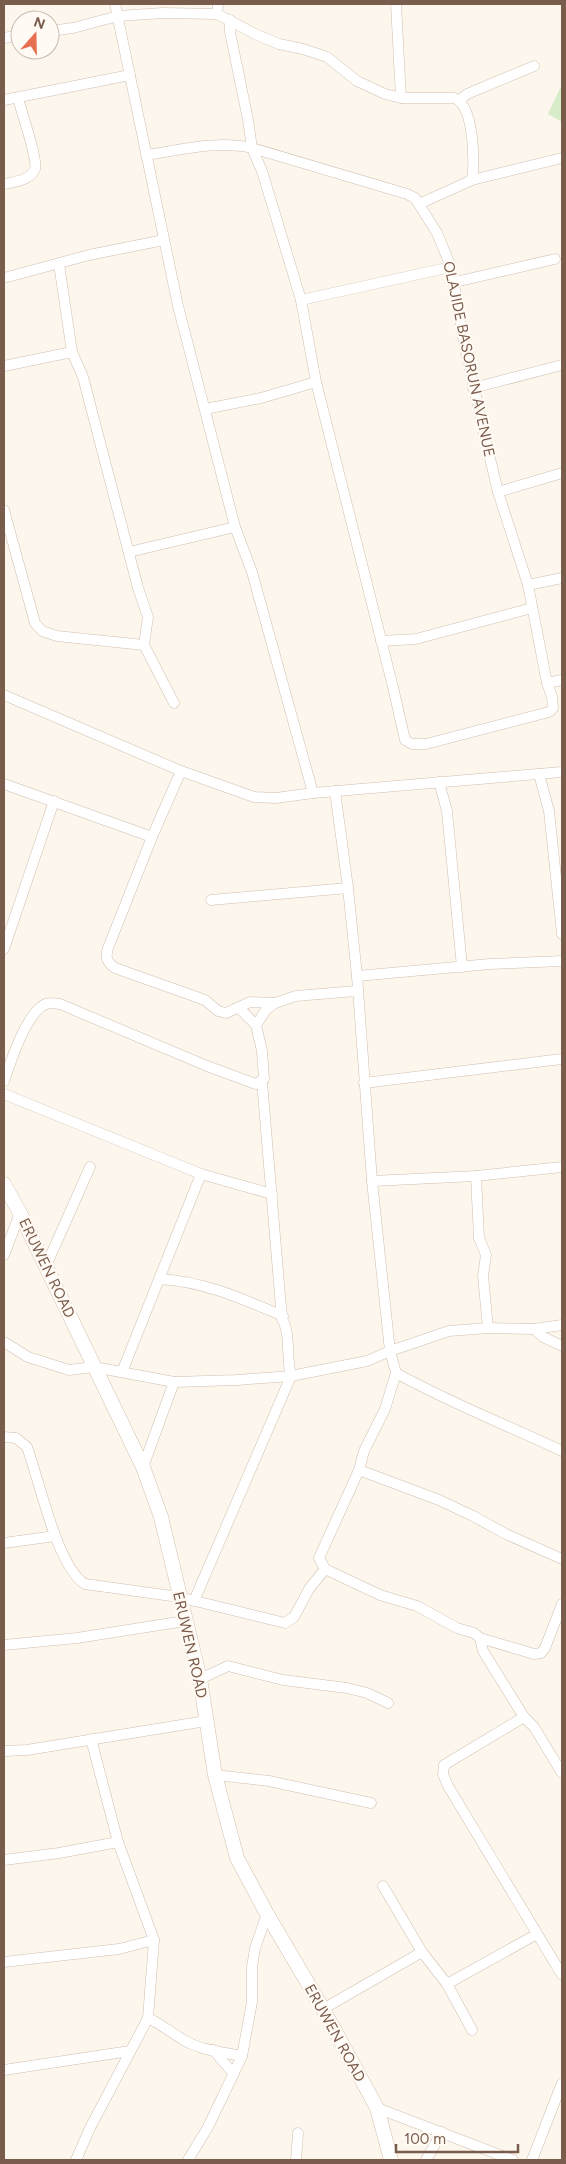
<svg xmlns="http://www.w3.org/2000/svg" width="566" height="2164" viewBox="0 0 566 2164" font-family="Figtree,sans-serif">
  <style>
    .green { fill: #d8ecc9 }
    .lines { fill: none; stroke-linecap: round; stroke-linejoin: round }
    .street-casing { stroke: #d1beb0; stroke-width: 11 }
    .secondary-casing { stroke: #d6c0b0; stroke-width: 15 }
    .street { stroke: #fff; stroke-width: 10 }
    .secondary { stroke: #fff; stroke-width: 14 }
    .labels { text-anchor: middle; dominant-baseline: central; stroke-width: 4.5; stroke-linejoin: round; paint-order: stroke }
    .street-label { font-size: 15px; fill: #7a5c4d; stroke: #fffaf3 }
  </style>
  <rect width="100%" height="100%" fill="#fdf6ec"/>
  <polygon class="green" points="562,84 562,122 548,114"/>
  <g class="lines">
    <g class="street-casing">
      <g id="street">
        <polyline points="115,4 178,306 235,527 252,572 313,793"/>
        <polyline points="396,4 401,98"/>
        <polyline points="217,14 218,4"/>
        <path d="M50 31 73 28 118 16 163 13 217 14 257 35 279 44 303 49 327 57 357 81 385 94 401 98H454C474 104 475 162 472 180L419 204"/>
        <polyline points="4,38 20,35"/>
        <polyline points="4,100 130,75"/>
        <polyline points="460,100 467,94 534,66"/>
        <path d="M146 155C181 150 217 140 252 148L407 194 415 198 437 233 451 267 465 348 488 450 498 492 528 585 547 683 552 697 553 708 549 712 426 744H412L405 740 393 687 316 382 301 300 262 171 252 148 248 120 230 32V20"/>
        <polyline points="472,180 562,158"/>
        <path d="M4 184C13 182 30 181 35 169 38 159 21 111 18 98"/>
        <polyline points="59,264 72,352 83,377 138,588 148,617 144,645"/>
        <polyline points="4,278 89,255 164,240"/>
        <polyline points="455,282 555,259"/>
        <polyline points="301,300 451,267"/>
        <polyline points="4,366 72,352"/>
        <polyline points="473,388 562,365"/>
        <polyline points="205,409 261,398 316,382"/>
        <polyline points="498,492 562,473"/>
        <polyline points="4,510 35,623 42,631 57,636 144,645 174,703"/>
        <polyline points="129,552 235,527"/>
        <polyline points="528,585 562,578"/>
        <polyline points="381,641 416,639 532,608"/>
        <polyline points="547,683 562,680"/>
        <polyline points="4,695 181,771 254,797 276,798 313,793 562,772"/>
        <path d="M181 771 152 837 108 948C105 958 107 962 115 968L205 1000 218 1011 226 1013 250 1002 275 1003 296 996 356 991"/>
        <polyline points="539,774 549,811 562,934"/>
        <polyline points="439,782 447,811 462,967"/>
        <polyline points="4,784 152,837"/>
        <polyline points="335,791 348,888 357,976 372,1181 390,1351 396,1373 385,1409 364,1451 359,1470 319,1558 325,1569 380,1595 417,1606 457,1628 474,1633 480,1638 483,1651 524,1717 534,1727 562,1773"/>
        <polyline points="211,900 348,888"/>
        <polyline points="4,949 54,801"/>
        <polyline points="357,976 490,964 562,961"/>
        <polyline points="256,1025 266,1010 275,1003"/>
        <path d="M4 1081C11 1061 24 1020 41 1007 46 1002 53 1003 60 1004L207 1066 256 1084 264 1079 262 1051 256 1025 239 1008"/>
        <polyline points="364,1083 562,1059"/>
        <polyline points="4,1094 201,1174 272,1194"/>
        <polyline points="476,1176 479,1238 486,1255 483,1276 488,1328"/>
        <polyline points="372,1181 476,1176 562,1167"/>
        <polyline points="4,1255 20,1213"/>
        <polyline points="46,1266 90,1167"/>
        <path d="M159 1279C203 1281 243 1299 283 1316"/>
        <polyline points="534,1329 543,1337 562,1346"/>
        <polyline points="4,1342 28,1357 69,1370 94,1367 174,1382 237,1380 291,1376 367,1361 390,1351 449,1331 488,1328 534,1329 562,1325"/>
        <polyline points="122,1372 201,1174"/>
        <path d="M396 1373C450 1403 507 1425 562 1451"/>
        <path d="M4 1437 16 1438 27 1447C39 1479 57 1567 85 1584L179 1597 285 1623 294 1617 309 1589 325 1569"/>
        <polyline points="143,1467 174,1382"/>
        <polyline points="359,1470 439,1500 473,1516 506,1534 562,1559"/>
        <polyline points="4,1543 55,1536"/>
        <path d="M194 1601 291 1376C286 1359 291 1333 282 1319L262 1082"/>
        <polyline points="480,1638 534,1654 541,1653 545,1648 562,1604"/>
        <polyline points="4,1645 77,1638 185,1621"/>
        <polyline points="200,1679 228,1666 283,1680 347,1688 367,1693 388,1703"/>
        <polyline points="524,1717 444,1765 443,1774 448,1786 562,1975"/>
        <polyline points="4,1751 27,1750 206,1721"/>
        <polyline points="215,1775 269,1781 371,1803"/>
        <polyline points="4,1860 59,1853 118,1842"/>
        <polyline points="383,1886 422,1952 447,1984 472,2030"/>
        <polyline points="4,1962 119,1949 154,1940"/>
        <polyline points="447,1984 537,1934"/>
        <polyline points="323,2009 422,1952"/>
        <path d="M148 2018C161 2024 170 2032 182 2039 199 2050 222 2052 242 2056"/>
        <polyline points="213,2050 234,2074"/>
        <polyline points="4,2070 130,2051"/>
        <polyline points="377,2108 513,2160"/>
        <polyline points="76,2160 90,2128 148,2018 154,1940 118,1842 91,1739"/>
        <polyline points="188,2160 208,2127 242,2056 252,2002 252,1967 255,1948 267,1914"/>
        <polyline points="296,2160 298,2133"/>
        <polyline points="426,2160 442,2132"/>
        <polyline points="532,2160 562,2083"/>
      </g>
    </g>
    <g class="secondary-casing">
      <polyline id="secondary" points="4,1184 20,1213 143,1467 161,1517 200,1679 215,1775 237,1858 267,1914 323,2009 377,2108 391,2160"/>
    </g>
    <use href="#street" class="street"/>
    <use href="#secondary" class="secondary"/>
  </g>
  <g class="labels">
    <g class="street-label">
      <text transform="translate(469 359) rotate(78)">OLAJIDE BASORUN AVENUE</text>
      <text transform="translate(47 1268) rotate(64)">ERUWEN ROAD</text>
      <text transform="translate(190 1645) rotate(77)">ERUWEN ROAD</text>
      <text transform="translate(335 2033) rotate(61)">ERUWEN ROAD</text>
    </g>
  </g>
  <rect width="566" height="2164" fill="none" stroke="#7a5c4d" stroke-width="10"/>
  <g transform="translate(35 35) rotate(20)"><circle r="24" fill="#fffaf3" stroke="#cabbb1"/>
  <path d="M0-4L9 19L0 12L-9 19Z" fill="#e76f51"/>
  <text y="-8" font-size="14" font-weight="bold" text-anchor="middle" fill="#7a5c4d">N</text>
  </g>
  <path d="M396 2144v8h122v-8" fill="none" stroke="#7a5c4d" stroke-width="2.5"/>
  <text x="404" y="2144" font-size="15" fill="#7a5c4d" stroke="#fffaf3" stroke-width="4" paint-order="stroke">100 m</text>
</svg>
